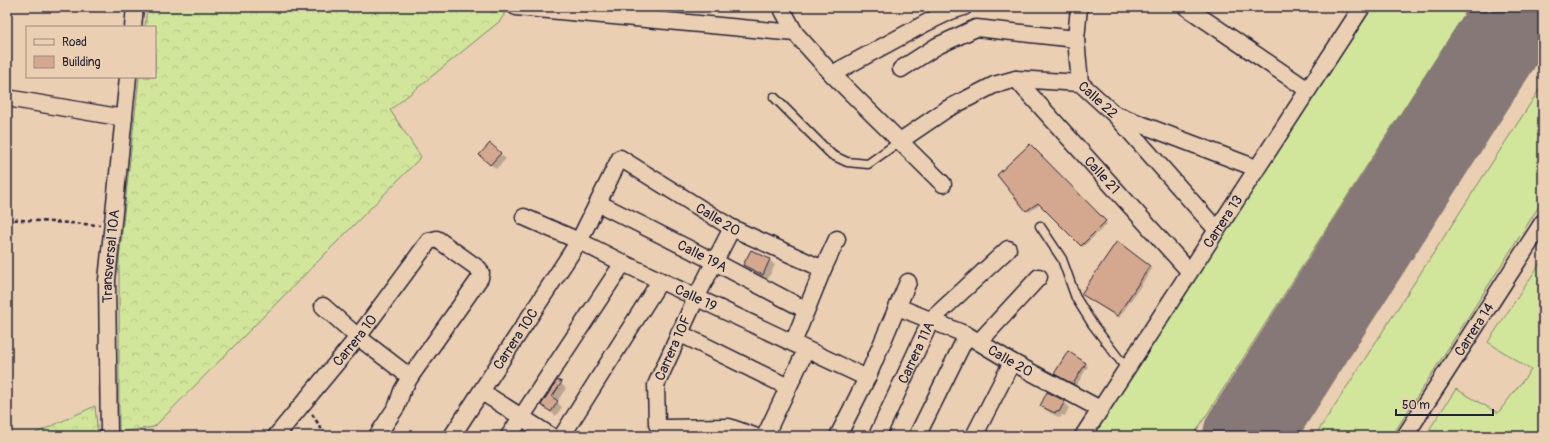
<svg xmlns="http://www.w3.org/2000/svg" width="1550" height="443" viewBox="0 0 1550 443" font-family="Pangolin,sans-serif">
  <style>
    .grass { fill: #d1e69b; stroke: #7a846b }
    .forest { fill: url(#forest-crowns); stroke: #7a846b }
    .shadow { fill: #0003 }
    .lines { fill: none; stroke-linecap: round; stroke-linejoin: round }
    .runway { stroke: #867876; stroke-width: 88 }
    .building { fill: #d4a88f; stroke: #22223b }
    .service-casing { stroke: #22223b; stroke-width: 11 }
    .minor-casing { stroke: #22223b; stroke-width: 19 }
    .path { stroke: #22223b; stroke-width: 2.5; stroke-dasharray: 4 3; stroke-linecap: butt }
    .service { stroke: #ebcfb2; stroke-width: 8 }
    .minor { stroke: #ebcfb2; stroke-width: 16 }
    .labels { text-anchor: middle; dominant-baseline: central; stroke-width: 3.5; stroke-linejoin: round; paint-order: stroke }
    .street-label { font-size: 14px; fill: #22223b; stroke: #ebcfb2 }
  </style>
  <defs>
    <pattern id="forest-crowns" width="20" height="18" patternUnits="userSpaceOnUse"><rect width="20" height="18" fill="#d1e69b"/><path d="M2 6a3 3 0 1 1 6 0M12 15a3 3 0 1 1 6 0" fill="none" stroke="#b3c586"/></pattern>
  </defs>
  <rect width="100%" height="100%" fill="#ebcfb2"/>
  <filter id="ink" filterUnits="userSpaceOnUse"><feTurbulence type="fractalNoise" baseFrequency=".025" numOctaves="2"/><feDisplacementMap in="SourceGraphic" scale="8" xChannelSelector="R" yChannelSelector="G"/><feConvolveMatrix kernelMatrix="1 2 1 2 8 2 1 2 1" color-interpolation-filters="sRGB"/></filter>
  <g filter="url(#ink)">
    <g class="grass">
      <polygon points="1372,7 1469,7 1193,436 1091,436"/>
      <polygon points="1543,84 1543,200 1392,436 1315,436"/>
      <polygon points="1543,259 1543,436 1425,436 1456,389 1498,413 1531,370 1488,342"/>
    </g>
    <g class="forest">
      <polygon points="147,7 462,7 505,13 500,21 390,110 421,157 154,427 119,432 119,260 139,77 155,77 155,27 145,27"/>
      <polygon points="95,406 98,436 30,436"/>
    </g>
    <g class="shadow">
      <polygon points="490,144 506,159 496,169 480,155"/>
      <polygon points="1030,145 1107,224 1083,247 1041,204 1029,212 1027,210"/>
      <polygon points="1117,243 1152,269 1119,318 1085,296"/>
      <polygon points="769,260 775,265 768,279 750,270 744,265"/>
      <polygon points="1069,352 1088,366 1076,386 1058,376"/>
      <polygon points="558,381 566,388 557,402 562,407 556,416 542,405"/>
      <polygon points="1064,402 1069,407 1065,416 1062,415 1060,418 1047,411 1041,405"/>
    </g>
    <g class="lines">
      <polyline class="runway" points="1247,436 1521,7"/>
    </g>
    <g class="building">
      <polygon points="490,143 501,153 490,165 479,155"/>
      <polygon points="1030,144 1106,221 1081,246 1038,203 1026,211 997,175"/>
      <polygon points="1117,241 1150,266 1117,316 1081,294"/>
      <polygon points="751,250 770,259 763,275 743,265"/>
      <polygon points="1068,351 1086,363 1073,384 1054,374"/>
      <polygon points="557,380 562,382 552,397 558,401 551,412 541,405"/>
      <polygon points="1047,392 1065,401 1059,412 1056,411 1055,413 1040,406"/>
    </g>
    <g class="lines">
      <g class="service-casing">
        <g id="service">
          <polyline points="774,97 832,155 847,162 868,164 900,141"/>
          <polyline points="1040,226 1062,259 1076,298 1093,325 1126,368"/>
        </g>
      </g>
      <g class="minor-casing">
        <g id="minor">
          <polyline points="516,7 795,33"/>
          <polyline points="781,7 795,33 832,74 943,184"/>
          <polyline points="1079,7 1076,39 1080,83"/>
          <polyline points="1186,7 1308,90"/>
          <polyline points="133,27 135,7"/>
          <polyline points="901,69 937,46 976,28 1076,39"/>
          <polyline points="832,74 926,23 951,11 964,7"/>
          <path id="s1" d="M1016 79 1189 271"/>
          <polyline points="7,98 124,118"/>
          <polyline points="1117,117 1216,229"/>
          <path id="s2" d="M900 141 947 109 994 85 1016 79 1080 83 1114 114 1256 168"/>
          <path id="s3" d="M598 203 715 262 806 310"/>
          <path id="s4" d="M524 217 579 241 623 263 867 378"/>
          <polyline points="732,228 696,298 656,385 657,424 663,428 729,427 754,436"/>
          <polyline points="323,306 358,337 410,377 402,391 397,406 377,436"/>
          <path id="s5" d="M898 307 967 335 1012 362 1100 409"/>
          <polyline points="679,333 788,387"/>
          <polyline points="979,342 1039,277"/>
          <polyline points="793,343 823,269 837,239"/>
          <polyline points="482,392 551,436"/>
          <path id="s6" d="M109 436 107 280 128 77"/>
          <path id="s7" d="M276 436 358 337 429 241 437 239 479 269 481 273 480 278 410 377"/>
          <path id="s8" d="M452 436 579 241 620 158 732 228 823 269"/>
          <polyline points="509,436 623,263"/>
          <polyline points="562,436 660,281"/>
          <polyline points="765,436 806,350"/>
          <polyline points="838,436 867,378 908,282"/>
          <path id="s9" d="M877 436 931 320 1008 249"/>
          <polyline points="917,436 967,335"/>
          <polyline points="974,436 1012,362"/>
          <path id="s10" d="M1083 436 1362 7"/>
          <path id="s11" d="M1405 436 1543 222"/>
        </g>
      </g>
      <g class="path">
        <polyline points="7,219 100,225"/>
        <polyline points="312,414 326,436"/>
      </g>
      <use href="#service" class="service"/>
      <use href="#minor" class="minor"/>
    </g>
  </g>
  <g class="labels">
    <g class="street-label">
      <text stroke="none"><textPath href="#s2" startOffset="221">Calle 22</textPath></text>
      <text stroke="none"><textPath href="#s1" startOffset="129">Calle 21</textPath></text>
      <text stroke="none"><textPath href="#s8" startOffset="441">Calle 20</textPath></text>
      <text stroke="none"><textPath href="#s10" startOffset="256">Carrera 13</textPath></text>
      <text stroke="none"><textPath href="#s6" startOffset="180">Transversal 10A</textPath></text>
      <text stroke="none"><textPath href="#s3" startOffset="117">Calle 19A</textPath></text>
      <text stroke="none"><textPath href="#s4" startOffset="190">Calle 19</textPath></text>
      <text stroke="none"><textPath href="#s11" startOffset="127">Carrera 14</textPath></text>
      <text stroke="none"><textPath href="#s8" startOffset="116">Carrera 10C</textPath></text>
      <text stroke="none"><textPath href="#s7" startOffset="124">Carrera 10</textPath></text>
      <text transform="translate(673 348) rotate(-66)">Carrera 10F</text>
      <text stroke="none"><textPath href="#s9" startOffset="92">Carrera 11A</textPath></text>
      <text stroke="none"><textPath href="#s5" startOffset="125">Calle 20</textPath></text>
    </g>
  </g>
  <rect width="1550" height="443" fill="none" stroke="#ebcfb2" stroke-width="24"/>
  <rect x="12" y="12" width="1526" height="419" fill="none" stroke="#22223b" stroke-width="1.5" filter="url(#ink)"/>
  <rect x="26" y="26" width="130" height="52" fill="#ebcfb2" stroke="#9b8a82"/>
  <rect x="34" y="39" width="20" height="6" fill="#ebcfb2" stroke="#9b8a82"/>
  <text x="62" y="46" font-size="12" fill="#22223b">Road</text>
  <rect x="34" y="56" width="20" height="12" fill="#d4a88f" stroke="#9b8a82"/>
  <text x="62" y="66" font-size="12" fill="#22223b">Building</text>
  <path d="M1396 409v6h97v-6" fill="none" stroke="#22223b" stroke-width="2"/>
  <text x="1402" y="409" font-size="12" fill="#22223b" stroke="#ebcfb2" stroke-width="3" paint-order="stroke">50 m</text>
</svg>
